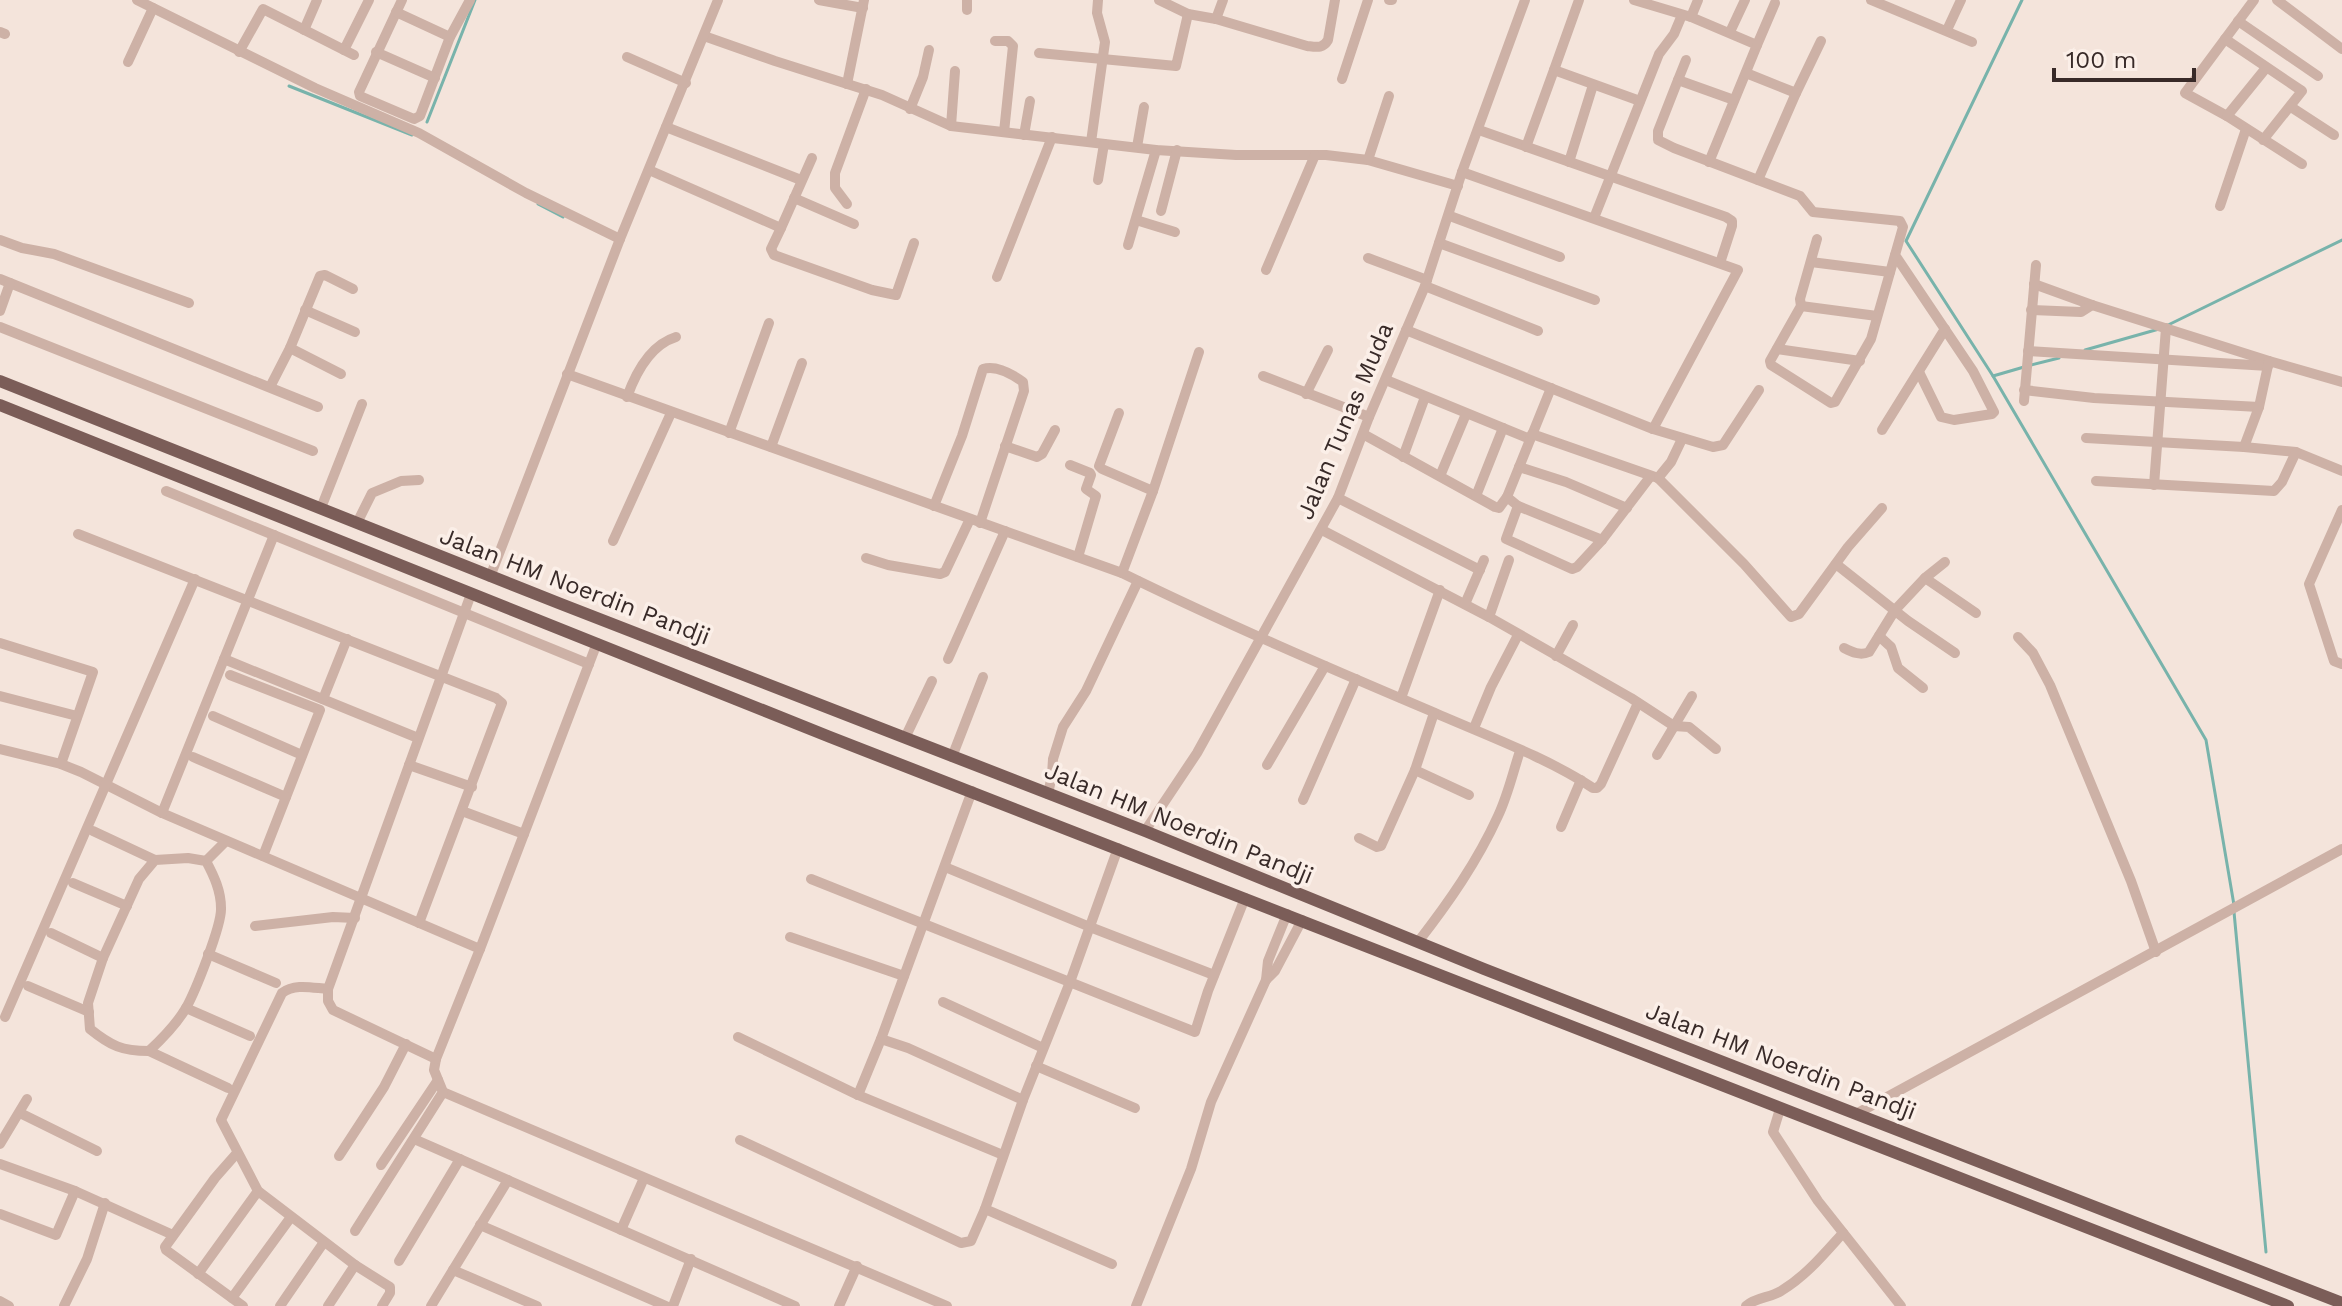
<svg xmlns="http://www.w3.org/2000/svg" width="2342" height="1306" viewBox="0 0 2342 1306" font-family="'Work Sans',sans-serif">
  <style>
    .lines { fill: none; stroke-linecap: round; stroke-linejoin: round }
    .stream { stroke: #78b3ab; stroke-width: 3 }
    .minor { stroke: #cdb1a6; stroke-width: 10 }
    .major { stroke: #7b5d58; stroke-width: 12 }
    .labels { text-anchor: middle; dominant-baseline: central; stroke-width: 7; stroke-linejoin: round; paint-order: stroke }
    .street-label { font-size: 24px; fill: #382a28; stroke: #fbefe8 }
  </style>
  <rect width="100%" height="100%" fill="#f4e4db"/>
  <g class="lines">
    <g class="stream">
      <polyline points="2022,0 1906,241 1993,376 2206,740 2234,905"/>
      <polyline points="289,86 412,135"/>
      <polyline points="427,122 475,0"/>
      <polyline points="538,204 563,217"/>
      <polyline points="2166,326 2342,240"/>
      <polyline points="2085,350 2159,329"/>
      <polyline points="2031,365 2059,358"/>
      <polyline points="1993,376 2024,367"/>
      <polyline points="2234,912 2266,1252"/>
    </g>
    <g class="minor">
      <polyline points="137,0 315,88 419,133 526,193 620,239"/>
      <polyline points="402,0 359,92 360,96 414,119 420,116 450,37 470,0"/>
      <polyline points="819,0 863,8"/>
      <polyline points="967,0 967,10"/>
      <path d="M1159 0 1188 14 1216 19 1307 46C1316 47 1323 49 1328 40L1335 0"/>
      <polyline points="1389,0 1392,0"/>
      <polyline points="1634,0 1691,17 1757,45 1709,162"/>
      <polyline points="1871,0 1972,42"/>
      <polyline points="2254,0 2185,93 2227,116 2302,164"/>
      <polyline points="2277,0 2342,49"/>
      <polyline points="396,12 450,37"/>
      <polyline points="1691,17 1698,0"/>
      <polyline points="1216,19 1223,0"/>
      <polyline points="2238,21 2318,76"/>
      <polyline points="304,30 317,0"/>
      <polyline points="1947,30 1961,0"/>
      <polyline points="0,32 5,34"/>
      <polyline points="1730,32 1745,0"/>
      <polyline points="704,36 775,61 882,95 951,126 1156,150 1236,155 1326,155 1368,160 1458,186"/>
      <polyline points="2225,39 2302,91 2263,140"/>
      <polyline points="995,41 1008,41 1013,46 1004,132"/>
      <polyline points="1757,45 1775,3"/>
      <polyline points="344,50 369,0"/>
      <polyline points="239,52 263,9 354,55"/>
      <polyline points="376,52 435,78"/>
      <polyline points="1039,53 1176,66 1188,14"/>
      <polyline points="627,57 686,83"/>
      <polyline points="128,62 153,8"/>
      <polyline points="1554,70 1579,0"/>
      <polyline points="1746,73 1796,93 1821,41"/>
      <polyline points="1342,79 1368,0"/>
      <polyline points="1678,80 1686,60"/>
      <polyline points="847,84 864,0"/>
      <polyline points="1734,100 1678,80 1658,131 1658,140 1674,148 1800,196 1813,212 1900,221 1903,227 1895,255 1973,371 1994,412 1992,414 1954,420 1941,417 1919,372"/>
      <polyline points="2291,107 2334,135"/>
      <polyline points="910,109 923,77 929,50"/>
      <polyline points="2227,116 2266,68"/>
      <polyline points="951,126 955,71"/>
      <polyline points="666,127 801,180"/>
      <polyline points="1479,130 1726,217 1732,221 1732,226 1720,263"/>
      <polyline points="1024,135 1030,101"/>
      <polyline points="1091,142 1105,42 1097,13 1098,0"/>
      <polyline points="1137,147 1144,107"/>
      <polyline points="1526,147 1554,70 1640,101"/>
      <polyline points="1368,160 1389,96"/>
      <polyline points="1569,162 1593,85"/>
      <polyline points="649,170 781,228 771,249 774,255 872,290 896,295 914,243"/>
      <polyline points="1462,172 1738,270 1653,429"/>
      <polyline points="1098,180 1104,144"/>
      <polyline points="1758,180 1796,93"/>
      <polyline points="794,198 854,224"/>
      <polyline points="847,204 835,188 835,173 866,89"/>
      <polyline points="2220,206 2246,129"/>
      <polyline points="1161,211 1177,150"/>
      <polyline points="1450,216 1560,257"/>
      <polyline points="1594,218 1659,54 1674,34 1682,15"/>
      <polyline points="1136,220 1175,232"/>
      <polyline points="781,228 812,158"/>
      <polyline points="1817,239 1800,299 1801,306 1770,361 1771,365 1831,403 1835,402 1871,339 1895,255"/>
      <polyline points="0,240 22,248 54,254 189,303"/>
      <polyline points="1439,243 1595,300"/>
      <polyline points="1128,245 1156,150"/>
      <polyline points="1368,258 1427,280"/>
      <polyline points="1811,262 1890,272"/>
      <polyline points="1266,270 1315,155"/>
      <polyline points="997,277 1052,137"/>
      <polyline points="0,279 318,407"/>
      <polyline points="2034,284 2092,305 2269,361"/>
      <polyline points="1425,286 1538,331"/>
      <polyline points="1801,306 1877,316"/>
      <polyline points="305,310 355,332"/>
      <polyline points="2031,310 2081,312 2092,305"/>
      <polyline points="0,311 10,283"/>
      <polyline points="0,327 313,451"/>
      <polyline points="1406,330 1653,429 1713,447 1723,445 1759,390"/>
      <polyline points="290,348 341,374"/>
      <polyline points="1777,349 1860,361"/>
      <polyline points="2028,351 2268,366"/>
      <path d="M567 374 1122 573C1224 623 1329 668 1433 712 1485 735 1546 757 1593 788H1597L1601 784 1638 703"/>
      <polyline points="1263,376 1369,417"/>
      <polyline points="1386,380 1530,439"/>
      <polyline points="270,387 290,348 320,276 325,275 353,289"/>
      <polyline points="1551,388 1507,497 1518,506 1602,540"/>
      <polyline points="2024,390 2094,398 2259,407"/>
      <polyline points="1306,394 1328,350"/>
      <path d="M627 397C636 372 650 345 676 337"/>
      <polyline points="2024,401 2036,265"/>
      <polyline points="1119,413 1099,466 1102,469 1153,491"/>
      <polyline points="1882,430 1945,329"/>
      <polyline points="729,433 769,323"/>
      <polyline points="1363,434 1495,507 1499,508 1507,497"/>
      <polyline points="1532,434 1658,478 1671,462 1682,439"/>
      <polyline points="2086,438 2244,447 2296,452 2342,471"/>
      <polyline points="1005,446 1037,457 1042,454 1055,430"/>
      <polyline points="771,447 802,363"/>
      <polyline points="2244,447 2259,407 2269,361 2342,382"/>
      <polyline points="1403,457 1425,397"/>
      <polyline points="1070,465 1090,473 1091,475 1086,489 1096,496 1078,557"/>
      <polyline points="1519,467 1566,482 1627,508"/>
      <polyline points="1440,476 1466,414"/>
      <polyline points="1658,478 1744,564 1791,617 1799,614 1848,547 1882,508"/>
      <polyline points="2096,481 2274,491 2282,482 2296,452"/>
      <polyline points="2154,485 2166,328"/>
      <polyline points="166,491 589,664"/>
      <polyline points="1476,496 1503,428"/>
      <polyline points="1338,498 1480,570"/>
      <path d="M934 506 962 436 983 369C996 365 1012 374 1023 382L1024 391 980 523"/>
      <polyline points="1518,506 1506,539 1572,569 1577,567 1602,540 1650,477"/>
      <polyline points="321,508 362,404"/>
      <polyline points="2342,510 2309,584 2334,661 2342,664"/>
      <polyline points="357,523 372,493 401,481 419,480"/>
      <polyline points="1322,530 1489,617 1631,698 1674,726 1689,727 1716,749"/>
      <polyline points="78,534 496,698 502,703 419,923"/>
      <polyline points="613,541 671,413"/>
      <polyline points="866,558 888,565 940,574 945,572 970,519"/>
      <polyline points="1836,564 1908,621 1955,653"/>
      <polyline points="1122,573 1153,491 1199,352"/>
      <polyline points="490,577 620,239 718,0"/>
      <polyline points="1925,578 1976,613"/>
      <polyline points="1465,604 1484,560"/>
      <polyline points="1489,617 1509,560"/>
      <polyline points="1879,636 1891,647 1898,668 1923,688"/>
      <polyline points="2018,637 2033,653 2050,685 2131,881 2156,952"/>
      <polyline points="0,643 93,672 61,764"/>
      <path d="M1844 648C1852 652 1860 656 1869 652L1895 610 1925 578 1945 562"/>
      <polyline points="1556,656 1573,625"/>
      <polyline points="224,659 418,738"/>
      <polyline points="948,659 1005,531"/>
      <polyline points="230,675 320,710 263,856"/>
      <polyline points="0,696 77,716"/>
      <polyline points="1401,698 1440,590"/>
      <polyline points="323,699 347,639"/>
      <polyline points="213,716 302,755"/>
      <polyline points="1474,728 1491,687 1518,635"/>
      <polyline points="905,738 932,681"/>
      <polyline points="0,749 61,764 81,772 162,813 480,949 436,1059 434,1070 443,1092 947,1306"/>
      <polyline points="1657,755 1692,696"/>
      <polyline points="193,757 286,797"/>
      <polyline points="952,757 983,677"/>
      <polyline points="409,765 472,787"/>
      <polyline points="1267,765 1325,666"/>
      <polyline points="1415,770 1469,795"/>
      <polyline points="1048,794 1052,775 1053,759 1063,727 1086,691 1138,581"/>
      <polyline points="1303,800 1356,679"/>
      <polyline points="462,811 524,834"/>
      <polyline points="162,813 274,535"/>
      <polyline points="1561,827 1581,780"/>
      <polyline points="93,831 155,860"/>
      <polyline points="1145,831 1197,753 1338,498 1369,417 1425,286 1462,172 1525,0"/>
      <polyline points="1359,838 1377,847 1381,846 1415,770 1434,713"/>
      <path d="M188 858 206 861C214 876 221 891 221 908 222 925 195 992 186 1008 176 1025 163 1038 149 1051 122 1051 111 1046 90 1029L88 1003 103 958 139 879 155 860Z"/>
      <polyline points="206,861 226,841"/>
      <polyline points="945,867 1090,927 1214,975"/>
      <polyline points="811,879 1195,1032 1208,991 1245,898"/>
      <polyline points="73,883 127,906"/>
      <polyline points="255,926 333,917 355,918"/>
      <polyline points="51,933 103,958"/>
      <polyline points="790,937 904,976"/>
      <path d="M1418 942C1449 902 1477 862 1498 816 1508 795 1513 772 1520 751"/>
      <polyline points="480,949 597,643"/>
      <polyline points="208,954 276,983"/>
      <polyline points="1266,980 1275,971 1302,920"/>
      <polyline points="28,986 89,1012"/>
      <path d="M328 989C313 988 295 983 282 993L221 1120 258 1191 355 1265 390 1287V1293L382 1306"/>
      <polyline points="943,1002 1043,1048"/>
      <polyline points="186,1008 250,1036"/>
      <polyline points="5,1017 195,579"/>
      <polyline points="738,1037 858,1095 1003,1155"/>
      <polyline points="881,1039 908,1048 1023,1100"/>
      <polyline points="149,1051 228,1088"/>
      <polyline points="436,1059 333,1010 328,1001 328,989 471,594"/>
      <polyline points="1036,1066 1135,1108"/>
      <polyline points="858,1095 881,1039 972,791"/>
      <polyline points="1780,1109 1773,1132 1818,1201 1901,1306"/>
      <polyline points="20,1113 97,1151"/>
      <polyline points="1856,1114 2342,849"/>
      <polyline points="414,1139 795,1306"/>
      <polyline points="740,1140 961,1243 971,1241 985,1209"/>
      <polyline points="0,1144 27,1099"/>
      <polyline points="237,1153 215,1178 165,1247 166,1250 243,1306"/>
      <polyline points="339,1156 384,1087 406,1044"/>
      <polyline points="0,1164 75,1191 173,1235"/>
      <polyline points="381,1165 438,1080"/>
      <polyline points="0,1214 56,1235 75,1191"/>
      <polyline points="480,1225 666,1306"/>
      <polyline points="621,1230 644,1178"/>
      <polyline points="355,1231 443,1092"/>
      <polyline points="399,1261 460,1159"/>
      <polyline points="1112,1264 985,1209 1023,1100 1070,982 1118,848"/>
      <polyline points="453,1270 537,1306"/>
      <polyline points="198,1274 258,1191"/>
      <polyline points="232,1298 291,1217"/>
      <polyline points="0,1301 9,1306"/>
      <polyline points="64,1306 87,1259 105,1203"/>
      <polyline points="280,1306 324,1242"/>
      <polyline points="328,1306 355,1265"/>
      <polyline points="431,1306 508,1180"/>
      <polyline points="673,1306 691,1259"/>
      <polyline points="839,1306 857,1266"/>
      <polyline points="1136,1306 1191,1169 1211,1102 1266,980 1268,961 1287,914"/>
      <path d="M1746 1306C1756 1297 1770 1298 1781 1291 1806 1276 1824 1254 1843 1233"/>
    </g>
    <g class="major">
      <polyline points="0,381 561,604 1145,831 1484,969 2342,1303"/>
      <polyline points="0,405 830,737 2288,1306"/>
    </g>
  </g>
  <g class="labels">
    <g class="street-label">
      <text transform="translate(1345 421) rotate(-67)">Jalan Tunas Muda</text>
      <text transform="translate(575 586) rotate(21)">Jalan HM Noerdin Pandji</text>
      <text transform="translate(1179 823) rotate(22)">Jalan HM Noerdin Pandji</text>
      <text transform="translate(1781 1061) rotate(21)">Jalan HM Noerdin Pandji</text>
    </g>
  </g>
  <path d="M2054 68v12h140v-12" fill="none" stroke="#382a28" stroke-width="4"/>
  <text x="2066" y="68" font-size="24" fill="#382a28" stroke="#fbefe8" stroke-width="6" paint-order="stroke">100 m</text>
</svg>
